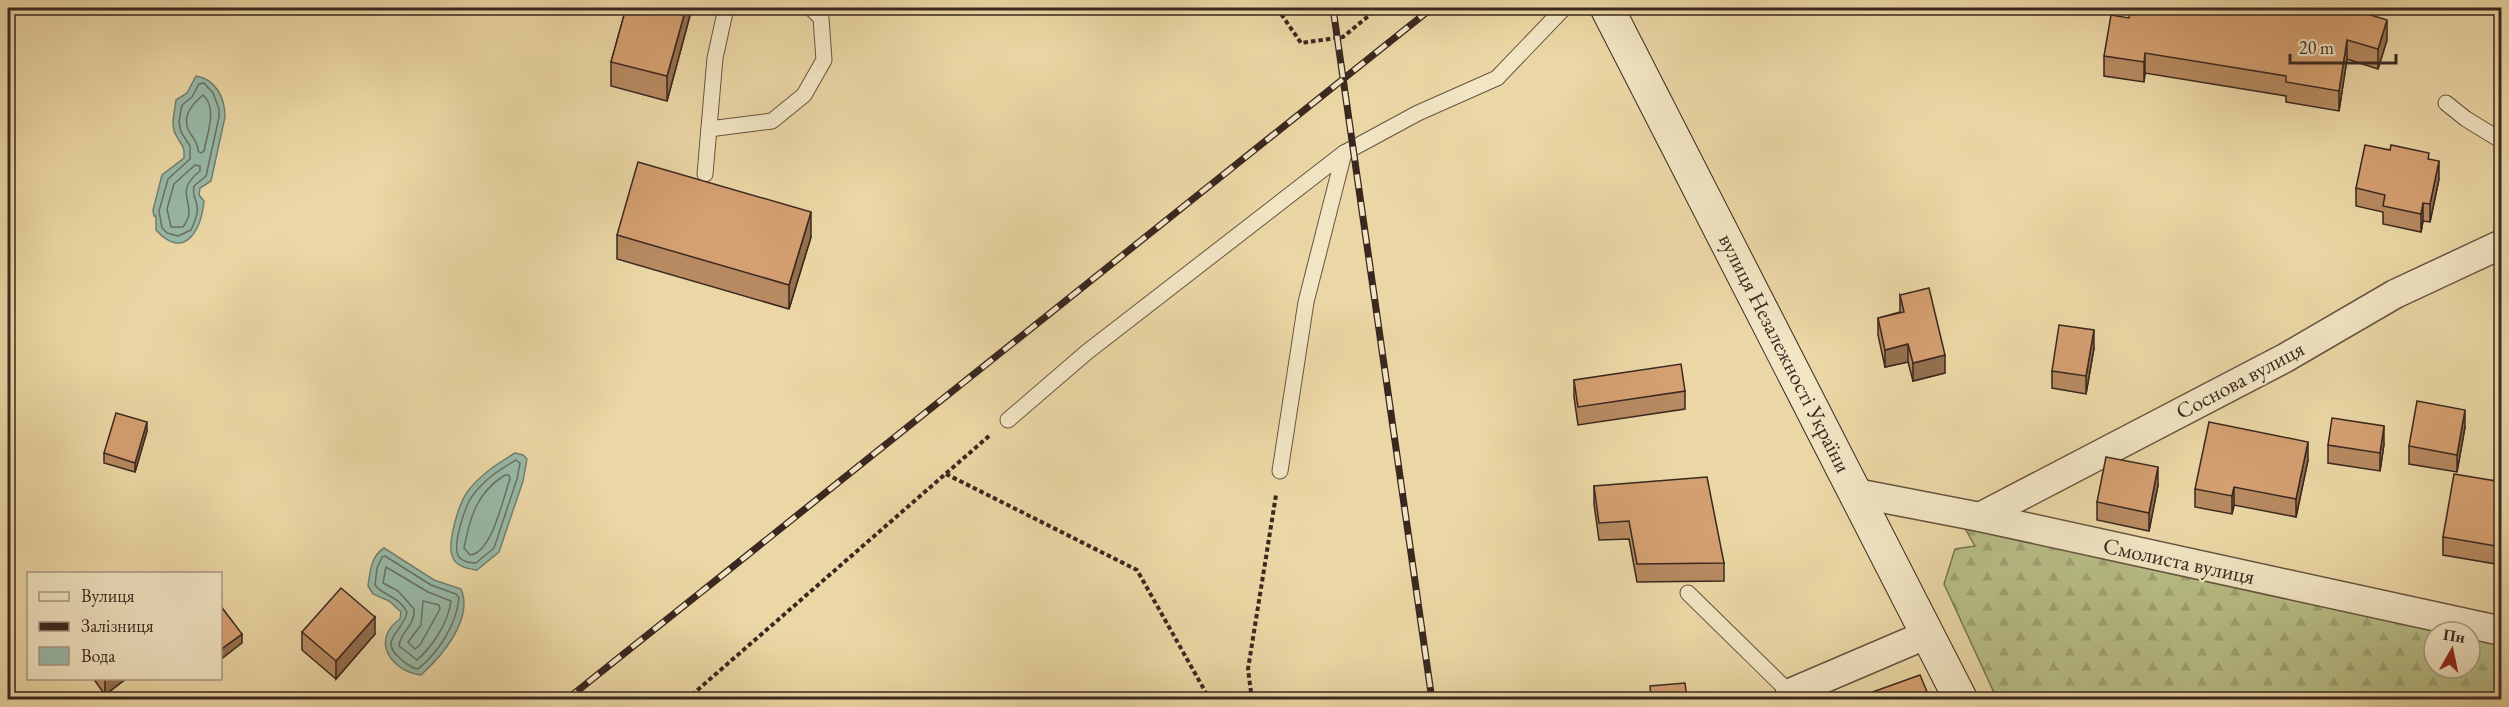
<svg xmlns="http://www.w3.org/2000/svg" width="2509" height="707" viewBox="0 0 2509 707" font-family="'EB Garamond',serif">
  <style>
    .forest { fill: url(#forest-firs); stroke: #797353; stroke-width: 1.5; fill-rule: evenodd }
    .water { fill: #98baa8; stroke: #728072; stroke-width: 1.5 }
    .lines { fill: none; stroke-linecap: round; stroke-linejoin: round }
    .shore { stroke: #697164; stroke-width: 1.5 }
    .lane-casing { stroke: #665441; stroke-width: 17 }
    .street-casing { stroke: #665441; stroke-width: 31 }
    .secondary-casing { stroke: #3a2820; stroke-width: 35 }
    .path { stroke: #3a2820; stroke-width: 4; stroke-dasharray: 4.5 3; stroke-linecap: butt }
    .lane { stroke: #f2e5c4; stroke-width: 15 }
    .street { stroke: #f2e5c4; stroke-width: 28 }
    .secondary { stroke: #f2e5c4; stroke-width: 33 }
    .rail-casing { stroke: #3a2820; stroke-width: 7 }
    .rail { stroke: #f2e5c4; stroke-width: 4.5; stroke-dasharray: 14; stroke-linecap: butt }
    .wall { fill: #b78a61; stroke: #3a2820; stroke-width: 1.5 }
    .shaded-wall { fill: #95704f; stroke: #3a2820; stroke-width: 1.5 }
    .building { fill: #d5a071; stroke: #3a2820; stroke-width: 1.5 }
    .labels { text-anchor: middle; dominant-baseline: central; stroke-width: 4.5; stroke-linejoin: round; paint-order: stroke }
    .street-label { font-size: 22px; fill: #3a2820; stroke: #f2e5c4 }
  </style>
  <defs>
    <pattern id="forest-firs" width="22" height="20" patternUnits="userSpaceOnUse" patternTransform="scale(1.5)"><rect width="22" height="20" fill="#b8be86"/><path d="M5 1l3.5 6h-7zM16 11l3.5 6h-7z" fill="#9fa373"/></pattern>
  </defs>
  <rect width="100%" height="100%" fill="#ebd7a5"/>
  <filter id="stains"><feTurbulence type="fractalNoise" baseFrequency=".00333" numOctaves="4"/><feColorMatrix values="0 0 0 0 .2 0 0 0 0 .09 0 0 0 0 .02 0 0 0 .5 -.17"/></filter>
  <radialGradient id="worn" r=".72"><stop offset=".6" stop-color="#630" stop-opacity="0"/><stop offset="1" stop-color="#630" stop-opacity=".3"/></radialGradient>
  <path class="forest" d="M1956 513 2501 631V699H1997L1944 584 1955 549 1975 546ZM2434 632H2470V668H2434Z"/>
  <g class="water">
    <path d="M196 76C216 79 225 98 225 117L211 181 200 188 199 195 204 201C201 231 184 261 156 230V216H154L153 210 162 175 184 158C185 144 181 146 176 135 170 125 175 111 176 100L187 93Z"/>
    <path d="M515 453 523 455 527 459 523 481 499 552 477 570C468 569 457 567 453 558 446 544 459 503 468 491 481 474 497 464 515 453Z"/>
    <path d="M384 548 434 580 461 589C474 619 441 657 421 675 391 671 370 640 400 619L401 612 389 601 373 594 368 586C370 572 371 556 384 548Z"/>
  </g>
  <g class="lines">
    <g class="shore">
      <path d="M204 83 213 93 219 109V117L206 176 194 186C192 197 196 197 197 206 199 214 194 223 191 230L178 236 167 233 162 228 159 211 168 179 190 159V146L181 132 179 122 182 105 192 97 199 84Z"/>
      <path d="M203 95C218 108 207 134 204 151L201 153 198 151C198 141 192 138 188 129 182 114 194 103 203 95Z"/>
      <path d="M195 165 200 166V171C170 195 201 203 183 227H171L167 209 174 184Z"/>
      <path d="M516 460 520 463 517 479 494 548 476 563C470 563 463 562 459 557 451 546 466 504 473 495 485 479 499 470 516 460Z"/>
      <path d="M505 475H509L510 479C503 498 492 553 470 555L464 548C470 517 477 492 505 475Z"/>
      <path d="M385 556 431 585 456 594 459 598C456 625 439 652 418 669 411 668 407 664 402 660 376 640 404 632 407 612 399 596 383 596 375 585L377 568 382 557Z"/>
      <path d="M386 567 428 592 451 601C448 623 433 646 417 660L399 646C401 629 415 628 414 609L398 591 383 583Z"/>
      <polygon points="423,601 439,605 440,609 420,645 415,649 408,642 421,625"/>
    </g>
    <g class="lane-casing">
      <g id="lane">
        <polyline points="2446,103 2466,119 2502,141"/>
        <polyline points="709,129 772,121 804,95 824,60 821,18 811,8"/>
        <polyline points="705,174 715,58 726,8"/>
        <polyline points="1008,420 1087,352 1344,153 1418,113 1497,78 1564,8"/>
        <polyline points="1280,471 1306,302 1344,153"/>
        <polyline points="1688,593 1790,693"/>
      </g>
    </g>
    <g class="street-casing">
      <g id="street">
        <polyline points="1856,493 1980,517 2502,631"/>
        <polyline points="1980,517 2285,358 2395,294 2502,244"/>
        <polyline points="1791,700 1790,693 1928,634"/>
      </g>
    </g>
    <g class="secondary-casing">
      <polyline id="secondary" points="1607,8 1961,700"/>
    </g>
    <g class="path">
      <polyline points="1277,8 1301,43 1343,37 1378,8"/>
      <polyline points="946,474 1137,570 1210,700"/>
      <polyline points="686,700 989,436"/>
      <polyline points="1252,700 1248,669 1276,495"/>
    </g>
    <use href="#lane" class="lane"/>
    <use href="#street" class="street"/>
    <use href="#secondary" class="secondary"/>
    <g class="rail-casing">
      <g id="rail">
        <polyline points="1333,8 1432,700"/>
        <polyline points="566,700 1432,8"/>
      </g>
    </g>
    <use href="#rail" class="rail"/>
  </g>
  <g class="wall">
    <polygon points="626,8 692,8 667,101 611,86 611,62"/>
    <polygon points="2159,12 2387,40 2378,69 2347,59 2339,111 2286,102 2286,96 2145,73 2144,82 2104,76 2104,56 2129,18"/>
    <polygon points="2429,159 2439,179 2430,222 2423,221 2421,232 2383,224 2383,212 2356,206 2356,188"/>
    <polygon points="617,235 811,237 789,309 617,259"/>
    <polygon points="1900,295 1945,373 1913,381 1908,362 1885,367 1878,335 1878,318 1900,312"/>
    <polygon points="2094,348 2086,394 2052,388 2052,371"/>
    <polygon points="1574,380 1685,391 1685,409 1578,425 1574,397"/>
    <polygon points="2465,427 2457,472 2409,464 2409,446"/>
    <polygon points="147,431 135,472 104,463 104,453"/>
    <polygon points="2384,444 2380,471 2328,463 2328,445"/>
    <polygon points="2308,460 2296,517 2234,505 2232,514 2195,507 2195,489"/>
    <polygon points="2502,482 2502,565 2443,555 2443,537"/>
    <polygon points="2158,485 2149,531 2097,520 2097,502"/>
    <polygon points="1594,486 1724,563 1724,581 1637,582 1629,539 1599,540 1594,504"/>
    <polygon points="302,632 375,634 336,679 302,650"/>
    <polygon points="93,678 127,678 105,695"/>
  </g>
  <g class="shaded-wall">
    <polygon points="686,8 692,8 667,101 667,76"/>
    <polygon points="2387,20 2387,40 2378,69 2378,49"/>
    <polygon points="2347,40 2347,59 2339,111 2339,91"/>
    <polygon points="2145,53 2145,73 2144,82 2144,62"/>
    <polygon points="2439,161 2439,179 2430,222 2430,204"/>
    <polygon points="2423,203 2423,221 2421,232 2421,214"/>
    <polygon points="811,212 811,237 789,309 789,285"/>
    <polygon points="2094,330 2094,348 2086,394 2086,376"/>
    <polygon points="1908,344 1908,362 1885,367 1885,350"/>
    <polygon points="1945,355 1945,373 1913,381 1913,363"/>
    <polygon points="2465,410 2465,427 2457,472 2457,455"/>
    <polygon points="147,422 147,431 135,472 135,463"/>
    <polygon points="2384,426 2384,444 2380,471 2380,453"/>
    <polygon points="2308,442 2308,460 2296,517 2296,499"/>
    <polygon points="2158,467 2158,485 2149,531 2149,513"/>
    <polygon points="2234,487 2234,505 2232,514 2232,496"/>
    <polygon points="375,617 375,634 336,679 336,661"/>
    <polygon points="242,634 242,643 220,660 220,650"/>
    <polygon points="105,678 127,678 105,695"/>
  </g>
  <g class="building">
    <polygon points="626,8 686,8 667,76 611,62"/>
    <polygon points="2131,8 2159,12 2160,8 2348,8 2387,20 2378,49 2347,40 2339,91 2286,82 2286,76 2145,53 2144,62 2104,56 2111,15 2129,18"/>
    <polygon points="2365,145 2390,150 2391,145 2429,153 2428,159 2439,161 2430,204 2423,203 2421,214 2383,206 2385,195 2356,188"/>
    <polygon points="638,162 811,212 789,285 617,235"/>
    <polygon points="1929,288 1945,355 1913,363 1908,344 1885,350 1878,318 1904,312 1900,295"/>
    <polygon points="2059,325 2094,330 2086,376 2052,371"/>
    <polygon points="1681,364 1685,391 1578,407 1574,380"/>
    <polygon points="2417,401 2465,410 2457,455 2409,446"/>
    <polygon points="116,413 147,422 135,463 104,453"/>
    <polygon points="2332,418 2384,426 2380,453 2328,445"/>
    <polygon points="2209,422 2308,442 2296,499 2234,487 2232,496 2195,489"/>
    <polygon points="2106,457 2158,467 2149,513 2097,502"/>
    <polygon points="2454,474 2502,482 2502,547 2443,537"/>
    <polygon points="1707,477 1724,563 1637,564 1629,521 1599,523 1594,486"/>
    <polygon points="341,588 375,617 336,661 302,632"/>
    <polygon points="220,605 242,634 220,650"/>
    <polygon points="1920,675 1930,699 1853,699"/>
    <polygon points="1685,683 1687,699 1651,699 1650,686"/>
  </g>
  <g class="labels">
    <g class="street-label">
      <text transform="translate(1785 353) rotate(63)">вулиця Незалежності України</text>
      <text transform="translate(2240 380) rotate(-28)">Соснова вулиця</text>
      <text transform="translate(2179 561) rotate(12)">Смолиста вулиця</text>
    </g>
  </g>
  <rect width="2509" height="707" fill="none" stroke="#ebd7a5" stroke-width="30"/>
  <rect x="9" y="9" width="2491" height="689" fill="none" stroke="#3a2820" stroke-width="3"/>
  <rect x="15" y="15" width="2479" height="677" fill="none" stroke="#3a2820" stroke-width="1.5"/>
  <rect x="27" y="572" width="195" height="108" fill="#f2e5c4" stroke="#a89982" stroke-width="1.5"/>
  <rect x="39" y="592" width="30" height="9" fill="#f2e5c4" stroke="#a89982" stroke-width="1.5"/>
  <text x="81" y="602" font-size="18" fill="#3a2820">Вулиця</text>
  <rect x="39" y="622" width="30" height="9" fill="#3a2820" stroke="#a89982" stroke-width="1.5"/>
  <text x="81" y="632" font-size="18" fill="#3a2820">Залізниця</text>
  <rect x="39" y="647" width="30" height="18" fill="#98baa8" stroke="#a89982" stroke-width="1.5"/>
  <text x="81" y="662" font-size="18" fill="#3a2820">Вода</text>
  <g transform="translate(2452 650) rotate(9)"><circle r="28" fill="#f2e5c4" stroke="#a89982" stroke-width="1.5"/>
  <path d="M0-4.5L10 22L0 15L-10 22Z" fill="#8f2418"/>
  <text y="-9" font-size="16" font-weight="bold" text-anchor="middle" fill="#3a2820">Пн</text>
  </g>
  <path d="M2290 54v9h106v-9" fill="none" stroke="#3a2820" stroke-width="3"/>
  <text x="2299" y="54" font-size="18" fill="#3a2820" stroke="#f2e5c4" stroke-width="4.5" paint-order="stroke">20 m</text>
  <rect width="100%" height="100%" filter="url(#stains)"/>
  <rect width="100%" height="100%" fill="url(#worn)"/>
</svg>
